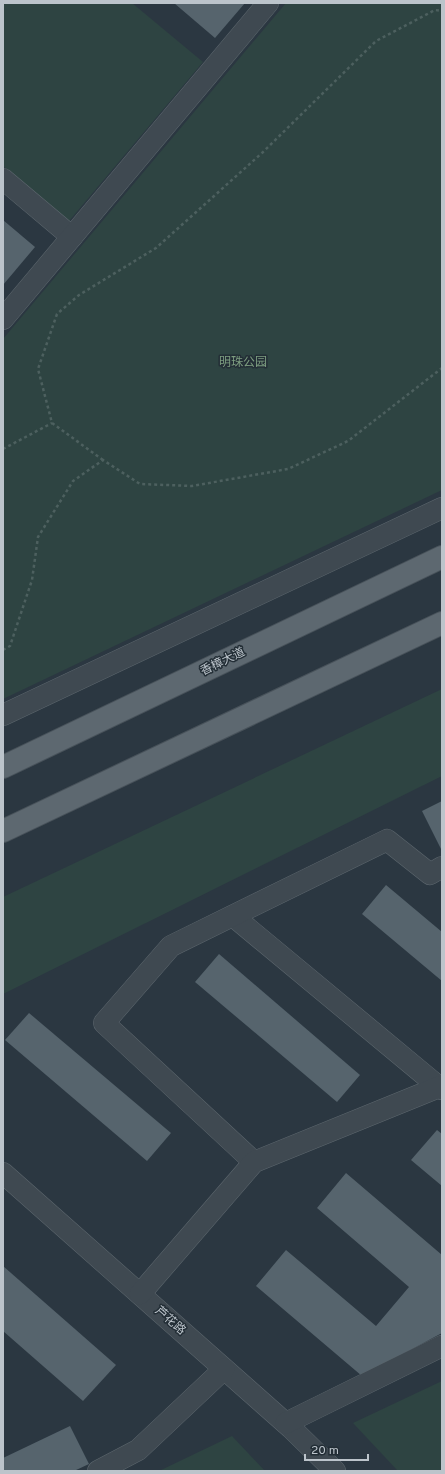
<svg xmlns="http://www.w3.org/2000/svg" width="445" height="1474" viewBox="0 0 445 1474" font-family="Overpass,'Noto Sans SC',sans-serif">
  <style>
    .green { fill: #2e4442 }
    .building { fill: #56646d }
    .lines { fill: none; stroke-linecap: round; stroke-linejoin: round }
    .minor-casing { stroke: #5d676e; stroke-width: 22 }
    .major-casing { stroke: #48525a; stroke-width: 24 }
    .path { stroke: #4d605f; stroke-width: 2.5; stroke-dasharray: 3 3; stroke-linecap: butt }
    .minor { stroke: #3f4951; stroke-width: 21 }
    .major { stroke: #5d6870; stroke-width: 22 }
    .labels { text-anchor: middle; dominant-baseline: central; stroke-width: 3; stroke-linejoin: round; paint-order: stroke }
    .park-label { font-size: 12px; fill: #7d9e80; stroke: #232e36 }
    .street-label { font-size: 12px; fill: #bcc4cb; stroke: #232e36 }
  </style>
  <rect width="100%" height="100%" fill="#2b3741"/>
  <g class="green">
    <polygon points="3,3 132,3 203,62 69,221 3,166"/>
    <polygon points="286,3 442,3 442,490 3,699 3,339"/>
    <polygon points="442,689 442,776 3,994 3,897"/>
    <polygon points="442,1381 442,1471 398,1471 353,1423"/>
    <polygon points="232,1436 265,1471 159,1471"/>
  </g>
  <g class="building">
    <polygon points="174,3 245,3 215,38"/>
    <polygon points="3,220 35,247 3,285"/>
    <polygon points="442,801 442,849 441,849 422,811"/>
    <polygon points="386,885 442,932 442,981 362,914"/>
    <polygon points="219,954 360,1075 337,1102 195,982"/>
    <polygon points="29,1013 171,1133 147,1161 5,1040"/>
    <polygon points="437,1130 442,1134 442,1186 411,1160"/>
    <polygon points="346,1173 442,1255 442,1333 362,1376 256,1286 286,1250 376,1326 409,1287 317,1208"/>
    <polygon points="3,1266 116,1365 83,1401 3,1331"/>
    <polygon points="70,1426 89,1464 74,1471 3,1471 3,1458"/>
  </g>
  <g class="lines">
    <g class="minor-casing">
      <g id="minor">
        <polyline points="3,179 72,237"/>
        <polyline points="3,319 268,3"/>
        <polyline points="3,715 442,508"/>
        <polyline points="233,916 439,1087"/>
        <polyline points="254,1162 104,1023 171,946 387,840 430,874 442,867"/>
        <polyline points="3,1173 291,1428 335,1471"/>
        <polyline points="140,1294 254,1162 439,1087 442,1089"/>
        <polyline points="286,1423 442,1346"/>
        <polyline points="98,1471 138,1450 224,1369"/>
      </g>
    </g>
    <g class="major-casing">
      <g id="major">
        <polyline points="3,767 442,557"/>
        <polyline points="3,831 442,623"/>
      </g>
    </g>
    <g class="path">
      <polyline points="3,449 52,423"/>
      <polyline points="103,460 52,423 38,369 57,314 79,295 156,248 262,153 376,41 435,10 442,11"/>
      <polyline points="3,650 10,646 32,580 38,537 73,481 103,460 140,484 192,486 288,469 348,441 442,368"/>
    </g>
    <use href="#minor" class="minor"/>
    <use href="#major" class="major"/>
  </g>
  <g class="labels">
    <g class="park-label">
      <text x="243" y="363">明珠公园</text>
    </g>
    <g class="street-label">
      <text transform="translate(223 662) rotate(-26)">香樟大道</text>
      <text transform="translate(170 1321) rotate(41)">芦花路</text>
    </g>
  </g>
  <rect width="445" height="1474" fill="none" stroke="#bcc4cb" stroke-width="8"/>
  <path d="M305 1454v6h63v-6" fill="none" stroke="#bcc4cb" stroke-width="2"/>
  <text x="311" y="1454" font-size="12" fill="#bcc4cb" stroke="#232e36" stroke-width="3" paint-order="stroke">20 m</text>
</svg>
